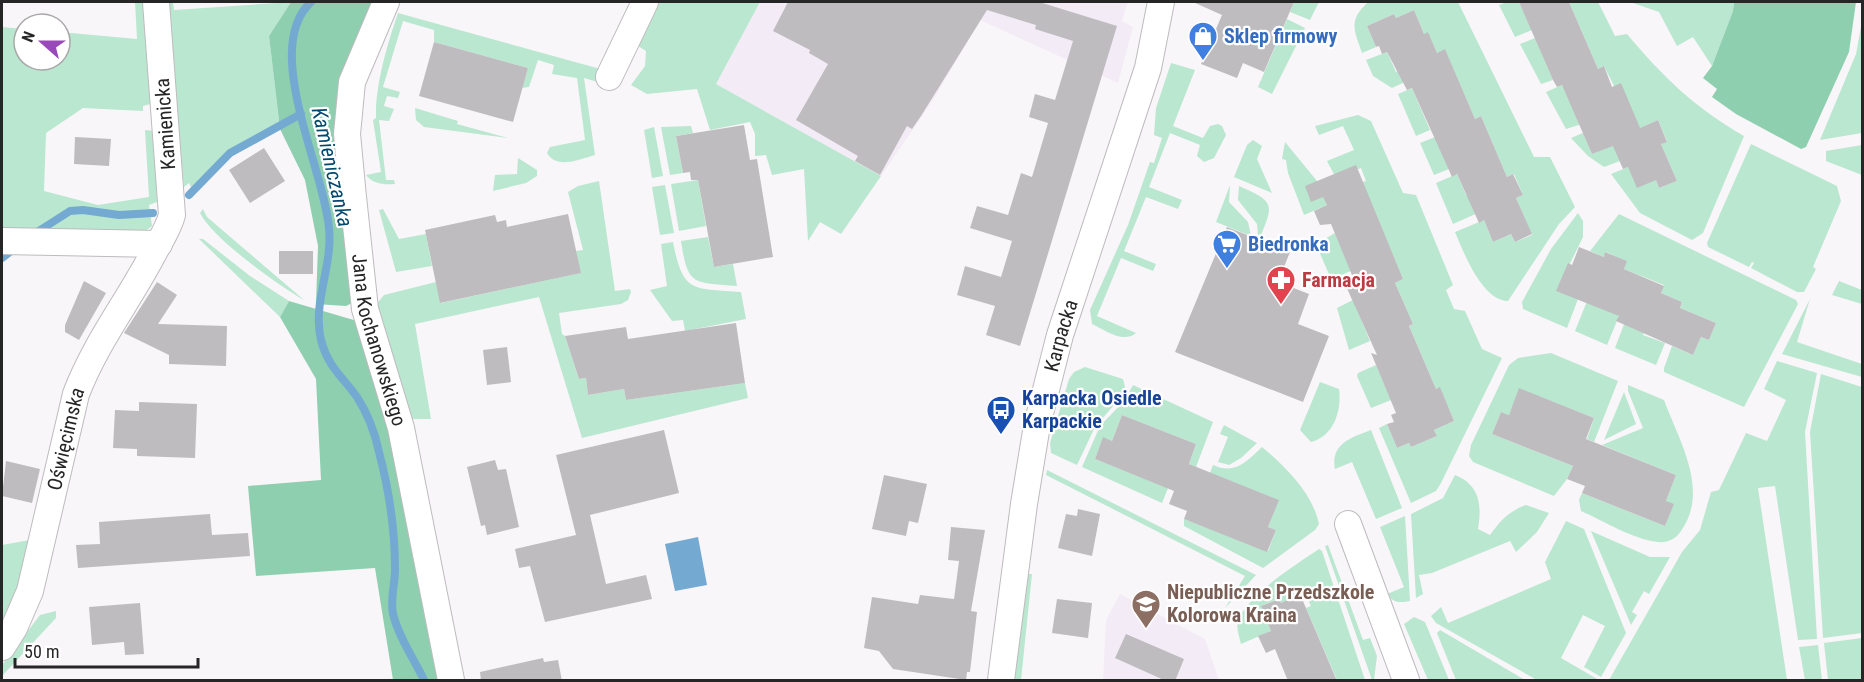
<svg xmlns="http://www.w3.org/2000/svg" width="1864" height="682" viewBox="0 0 1864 682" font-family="'Roboto Condensed',sans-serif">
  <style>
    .built { fill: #f3ebf5 }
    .green { fill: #bae7d0 }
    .forest { fill: #8ecfaf }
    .water { fill: #74aad1 }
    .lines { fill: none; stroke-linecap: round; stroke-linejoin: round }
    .stream { stroke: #74aad1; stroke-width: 8 }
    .building { fill: #bfbcc0 }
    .minor-casing { stroke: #bebbbe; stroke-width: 28 }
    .minor { stroke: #fff; stroke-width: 26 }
    .labels { text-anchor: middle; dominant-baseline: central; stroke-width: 4.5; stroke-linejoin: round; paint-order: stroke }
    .shop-label { font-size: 20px; font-weight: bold; fill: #366cbe; stroke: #fff; text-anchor: start }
    .street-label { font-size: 20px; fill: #272627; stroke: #fff }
    .health-label { font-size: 20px; font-weight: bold; fill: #be3a42; stroke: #fff; text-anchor: start }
    .transit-label { font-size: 20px; font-weight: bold; fill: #164399; stroke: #fff; text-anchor: start }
    .education-label { font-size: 20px; font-weight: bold; fill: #785e54; stroke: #fff; text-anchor: start }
    .water-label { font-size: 21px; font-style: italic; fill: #01486d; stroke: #fff }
  </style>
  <rect width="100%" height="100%" fill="#f9f6f9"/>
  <g class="built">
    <polygon points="760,2 1128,2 1122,21 1133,27 1118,83 980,20 935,97 881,176 716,84"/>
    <polygon points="1120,594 1205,639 1219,680 1103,680 1106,620"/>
  </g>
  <g class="green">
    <polygon points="135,2 146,2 154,103 143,106 143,111 83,108 46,133 44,191 98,205 149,197 145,130 154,131 157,202 149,205 152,226 143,233 2,230 2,27 24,29 24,60 60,60 60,32 137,39"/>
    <polygon points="166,2 173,2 174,10 291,2 269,36 280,129 232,155 194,193 189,183 184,187"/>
    <polygon points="660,2 760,2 716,84 881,176 841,234 820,222 808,241 804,169 772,175 766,155 755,156 755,134 750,122 710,130 697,89 647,94 631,85 645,66 646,51 638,46"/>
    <polygon points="1294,2 1319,2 1310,20 1290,12"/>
    <path d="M1368 2H1458L1534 157H1550L1575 207 1559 224 1508 301C1482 301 1463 251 1455 232L1484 220 1493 242 1511 234 1515 242 1532 235 1516 198 1523 195 1514 174 1507 177 1481 116 1475 119 1445 50 1437 53 1428 33 1424 34 1414 10 1396 18 1394 14 1367 26 1376 47 1362 53C1354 29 1348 21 1368 2Z"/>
    <polygon points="1507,2 1519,2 1532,30 1515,37 1499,5"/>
    <path d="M1569 2H1598L1615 36 1627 34C1663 77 1695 108 1744 136L1703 233 1692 240 1640 213 1611 174 1628 167 1656 180 1659 188 1677 181 1661 144 1667 141 1658 120 1636 130 1604 66 1598 69Z"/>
    <polygon points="1630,2 1734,2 1733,11 1712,66 1693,37 1677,46 1659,12"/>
    <path d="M398 13 604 70 601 83 584 78 595 155C580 159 557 170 547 153L550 147 585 140 577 78 552 74 554 65 538 60 529 87 522 88 528 68 434 42V30L403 21 383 87 400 92 398 98 387 96 384 106 394 109 389 121 379 120 386 180H394L395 184C384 185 373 184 366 175L381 172 373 120 376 118C375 86 387 45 398 13Z"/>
    <polygon points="1287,19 1305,28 1272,94 1258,87"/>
    <polygon points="1862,21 1862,133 1820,140 1856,54"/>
    <polygon points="1535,38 1553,80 1541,84 1520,44"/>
    <polygon points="1387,52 1396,72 1404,68 1409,80 1392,88 1373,76 1366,60"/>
    <path d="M1171 63 1195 70 1173 126 1203 138 1210 126 1218 124 1222 126 1226 135 1214 158 1204 162 1197 156 1200 145 1170 133 1149 187 1182 200 1178 209 1146 197 1124 251 1156 264 1153 271 1121 258 1097 316 1136 333C1123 344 1105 330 1092 324L1090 310 1128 225 1150 162 1154 163 1162 138 1154 135 1156 108Z"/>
    <polygon points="1562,85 1582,124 1566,129 1546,92"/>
    <polygon points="1412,88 1430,130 1416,136 1398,94"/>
    <polygon points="415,108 458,121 457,124 508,138 424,127 416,120"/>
    <polygon points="1358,115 1371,121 1403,193 1416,195 1453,285 1446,290 1454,309 1465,311 1482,349 1502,358 1441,483 1436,491 1411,503 1379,428 1387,424 1397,448 1409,443 1411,447 1437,436 1434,430 1454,421 1440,388 1436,389 1409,326 1413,324 1395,283 1403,279 1362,182 1366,181 1361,168 1336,178 1327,161 1354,150 1343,126 1319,135 1315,126"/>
    <polygon points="691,126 693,133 676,136 683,173 670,175 661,127"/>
    <polygon points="654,127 663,176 652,178 644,130"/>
    <polygon points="1583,133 1592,154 1619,143 1620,161 1604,167 1588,156 1571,138"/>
    <polygon points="1440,135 1454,167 1434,175 1420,143"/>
    <polygon points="1253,140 1262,146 1257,159 1272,193 1234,177 1247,145"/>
    <polygon points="1285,142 1317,181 1327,205 1304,215 1288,173 1286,160 1282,159"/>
    <polygon points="1751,144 1837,186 1841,201 1813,267 1816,269 1804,292 1797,292 1751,268 1754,263 1752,262 1749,267 1708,247 1707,243"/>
    <polygon points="1862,145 1862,175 1826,161 1826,151"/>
    <polygon points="518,158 537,170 537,176 526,183 493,191 495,175 517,174"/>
    <polygon points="1457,174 1466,195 1472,193 1480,212 1453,224 1436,183"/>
    <polygon points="698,180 706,226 679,231 671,184"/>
    <polygon points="599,181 615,291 630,289 631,292 628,300 621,304 559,313 562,334 565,336 579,379 586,378 588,395 624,389 626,400 745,383 748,398 582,438 539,297 415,324 431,419 409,419 374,307 384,295 436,282 441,303 580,273 576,251 583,250 568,192 578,186"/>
    <polygon points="665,185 674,233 660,235 652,187"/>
    <polygon points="1230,185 1229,202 1248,222 1251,236 1216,222"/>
    <path d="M1239 186C1273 201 1275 203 1260 237H1258L1257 224 1238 200Z"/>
    <path d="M203 209 207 217 304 300C277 284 214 240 200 213Z"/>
    <polygon points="383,209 399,239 426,234 432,266 396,272 379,210"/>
    <polygon points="1578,213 1583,221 1583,237 1557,290 1578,299 1567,328 1523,309 1522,302 1551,249"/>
    <polygon points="1619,214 1796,300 1798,304 1744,407 1664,372 1664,368 1672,346 1693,355 1701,337 1709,340 1716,323 1680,308 1682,302 1661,293 1664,285 1624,269 1626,261 1606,252 1604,257 1590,251"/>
    <polygon points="1335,233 1351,271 1331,279 1316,244"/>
    <path d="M708 237 714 267 733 264 737 286C693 282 688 287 681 241Z"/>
    <polygon points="199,239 203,239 250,276 289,301 280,317"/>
    <path d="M673 242C683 294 693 288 741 292L746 319 685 331 683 320 672 321 650 290 667 286 661 244Z"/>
    <polygon points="1839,281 1862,290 1862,304 1832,295"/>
    <polygon points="1590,294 1619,316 1607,345 1575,331"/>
    <polygon points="1810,299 1797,342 1862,364 1862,377 1782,354"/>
    <polygon points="1353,300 1370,341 1349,350 1337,308"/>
    <polygon points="1626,319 1646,327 1643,335 1665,343 1656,365 1615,348"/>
    <polygon points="1551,353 1618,381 1594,442 1587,439 1594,418 1520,389 1509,415 1501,412 1492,434 1573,466 1567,479 1554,496 1473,462 1469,456 1471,445 1509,365 1518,358"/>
    <polygon points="1777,361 1817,373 1805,432 1817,639 1798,640 1775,486 1758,488 1787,680 1609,680 1682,552 1700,530 1711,492 1719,490 1746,433 1767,441 1786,400 1764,389"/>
    <polygon points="1376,365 1391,400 1371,408 1357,376 1358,373"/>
    <polygon points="1085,367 1123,379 1125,387 1120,398 1095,427 1077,465 1051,453 1050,443 1069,379 1074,372"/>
    <polygon points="1821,374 1862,387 1862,633 1823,638 1810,432"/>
    <path d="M1320 382 1339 389C1342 410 1334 436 1311 442L1300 430Z"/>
    <polygon points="1133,385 1213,422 1196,467 1189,464 1196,444 1122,415 1112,441 1103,438 1095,459 1168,488 1162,503 1082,467 1100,426 1125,400"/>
    <path d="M1628 385 1664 400C1679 441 1710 490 1681 531 1676 539 1667 543 1658 542 1632 539 1604 521 1581 511L1579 500 1582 493 1665 526 1673 505 1666 501 1676 475 1602 445 1643 428 1628 391Z"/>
    <polygon points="1624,392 1636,424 1604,440"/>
    <polygon points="1224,425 1257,443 1241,458 1229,465 1218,462 1228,437 1220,434"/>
    <path d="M1371 430 1402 508 1376 519 1352 462 1335 469C1330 444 1352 437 1371 430Z"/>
    <path d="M1262 447C1285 466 1313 494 1319 524L1315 530 1263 568 1184 526V519L1268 551 1276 530 1268 527 1278 500 1210 473 1213 465C1235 475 1246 462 1262 447Z"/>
    <polygon points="1047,470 1256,575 1225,608 1245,576 1046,475"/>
    <path d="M1455 475C1480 485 1482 505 1478 529L1490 535C1500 521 1509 511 1526 505L1549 513 1537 532 1516 552 1510 541 1432 573 1419 575 1423 594 1416 598 1411 514 1443 498Z"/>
    <path d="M1405 516 1410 601C1400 603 1393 603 1387 594L1404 587 1380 527Z"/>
    <polygon points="1566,521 1584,529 1626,633 1601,677 1584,667 1605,626 1583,615 1561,658 1599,680 1537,680 1436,623 1431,616 1441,607 1448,623 1551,579 1545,562"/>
    <polygon points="1591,531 1650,557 1670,557 1649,594 1644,591 1632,612 1637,615 1631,625"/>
    <polygon points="35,539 25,574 2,633 2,545"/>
    <polygon points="1328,545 1363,640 1370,638 1377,656 1374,680 1372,680 1325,546"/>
    <path d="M1319 549 1322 551 1365 680H1337L1306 608 1311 606 1305 593 1281 603 1278 599 1261 606 1271 631 1241 644C1239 636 1236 628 1238 621 1247 595 1297 564 1319 549Z"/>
    <polygon points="1027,574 1032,574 1021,680 1013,680"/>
    <polygon points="56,611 56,618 2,676 2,665 40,615"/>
    <polygon points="1414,617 1425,622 1449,680 1428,680 1404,624"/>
    <polygon points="1440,630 1525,680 1456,680 1437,633"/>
    <polygon points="1862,638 1862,680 1828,680 1824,643"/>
    <polygon points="1818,645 1822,680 1805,680 1799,647"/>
  </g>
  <g class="forest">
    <polygon points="291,2 378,2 354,54 352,303 346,306 316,304 318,246 305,180 280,129 269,36"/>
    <polygon points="1734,2 1856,2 1849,52 1806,147 1801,149 1736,114 1712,97 1717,89 1703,78 1712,66 1733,11"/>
    <polygon points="289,301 357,321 391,430 443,680 393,680 375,568 256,576 248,486 321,480 316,379 280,317"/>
  </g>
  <polygon class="water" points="698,537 707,585 675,591 665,544"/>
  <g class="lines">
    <g class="stream">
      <path d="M311 2C261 48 324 168 329 228 333 266 312 303 321 340 328 367 342 376 357 397 368 414 375 433 379 452 389 490 395 530 395 569 395 584 390 600 393 614 399 638 414 659 424 680"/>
      <polyline points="189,195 230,153 301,114"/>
      <polyline points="34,234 70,211 83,210 119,215 153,213"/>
      <polyline points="2,258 15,248"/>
    </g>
  </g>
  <g class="building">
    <polygon points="788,2 1039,2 1117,26 1020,346 986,335 995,306 957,295 965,266 1001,277 1012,241 970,228 977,206 1008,215 1021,173 1032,177 1048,123 1029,117 1035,94 1055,100 1073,41 1035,29 1036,25 987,10 921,116 912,129 907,126 880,175 855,161 858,156 796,120 828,64 809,53 810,50 773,31"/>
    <polygon points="1193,2 1294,2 1264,72 1243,63 1237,78 1201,64 1222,15"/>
    <polygon points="1519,2 1569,2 1598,69 1604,66 1612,87 1621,83 1640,128 1658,120 1667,142 1661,144 1677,181 1659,188 1656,180 1637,188 1628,167 1623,169 1613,146 1592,154 1562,85 1557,87 1553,80"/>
    <polygon points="1414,10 1424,34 1428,32 1437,53 1445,49 1475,119 1481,116 1507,177 1513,174 1523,195 1516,198 1532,234 1515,242 1511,234 1493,242 1484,220 1479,223 1457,174 1452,177 1412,88 1407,90 1387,52 1382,54 1379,46 1376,47 1367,26 1394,14 1396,18"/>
    <polygon points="434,42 528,68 513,122 419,96"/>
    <polygon points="744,125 750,160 757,159 773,257 714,267 698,180 691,180 690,172 683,173 676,136"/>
    <polygon points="75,137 111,139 109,166 74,164"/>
    <polygon points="264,148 285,181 250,203 229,170"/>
    <polygon points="1356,165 1403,279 1395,283 1413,324 1409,326 1436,389 1440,387 1454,421 1434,430 1437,436 1411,447 1409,443 1397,448 1387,424 1394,422 1391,415 1396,413 1371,353 1377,355 1345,284 1354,280 1331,224 1320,225 1314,211 1327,205 1323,197 1311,202 1305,186"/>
    <polygon points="568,214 581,273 440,303 425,230 495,215 497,222 506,220 507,227"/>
    <polygon points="1227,227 1290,252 1278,282 1309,294 1298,324 1329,336 1303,402 1175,352"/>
    <polygon points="1579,247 1604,257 1605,252 1627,261 1624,269 1664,286 1661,293 1682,302 1680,308 1716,323 1709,340 1701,337 1693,355 1616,321 1619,316 1556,291 1568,263 1572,265"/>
    <rect x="279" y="251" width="34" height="23"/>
    <polygon points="84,281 106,293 79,340 65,332 65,325"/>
    <polygon points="157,282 177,295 158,324 227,326 226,366 169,364 169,355 124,333"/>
    <polygon points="736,323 745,383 626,400 624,389 588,395 586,378 579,379 565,336 626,327 628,339"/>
    <polygon points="507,347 511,382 487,385 483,350"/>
    <polygon points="1519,388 1594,418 1586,439 1676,475 1666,501 1674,504 1665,526 1582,493 1585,486 1567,479 1573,466 1492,434 1501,412 1509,415"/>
    <polygon points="139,402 197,404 195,458 137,456 137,449 113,448 115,410 139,411"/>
    <polygon points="1122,415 1196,444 1189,464 1279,500 1268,527 1276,530 1267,552 1184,519 1187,511 1169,504 1174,491 1095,459 1103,437 1112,441"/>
    <polygon points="664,430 679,493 590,515 606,584 646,575 652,599 545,622 530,566 519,568 515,549 576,535 556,455"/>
    <polygon points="495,460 498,470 506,469 519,527 487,535 485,525 481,526 467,467"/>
    <polygon points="6,461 40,469 32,503 2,496"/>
    <polygon points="884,475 927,484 918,523 909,521 906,536 872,529"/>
    <polygon points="1078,509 1100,514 1092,556 1058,548 1066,514 1077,516"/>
    <polygon points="210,514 212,535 248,533 250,556 78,568 76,545 100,544 99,522"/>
    <polygon points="951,527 985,530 971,611 977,612 970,672 967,672 966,680 893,669 879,651 864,648 872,597 918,604 920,595 954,599 959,561 948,560"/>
    <polygon points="1300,594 1337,681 1288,681 1275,649 1266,653 1258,636 1271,631 1261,606 1279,599 1281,603"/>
    <polygon points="1057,599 1092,603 1088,638 1052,633"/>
    <polygon points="140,603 144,654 125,655 124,642 92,645 89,607"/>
    <polygon points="1126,634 1184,659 1175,681 1166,681 1115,658"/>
    <polygon points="543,658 544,662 558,660 562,681 481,681 480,672"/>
  </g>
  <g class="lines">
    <g class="minor-casing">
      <g id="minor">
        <path id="s1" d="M386 2 352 82 347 134 353 197 365 309 401 428 451 680"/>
        <polyline points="609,77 645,2"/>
        <polyline points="2,241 159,244"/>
        <polyline points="1348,524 1406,680"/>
        <path id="s2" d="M2 647 14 628 30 591 76 394C95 344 127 303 152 256 159 242 168 230 172 215L156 2"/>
        <path id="s3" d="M1001 680 1024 504 1037 425 1060 335 1148 68 1161 2"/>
      </g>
    </g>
    <use href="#minor" class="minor"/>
  </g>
  <defs>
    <g id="shop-pin" transform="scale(1.5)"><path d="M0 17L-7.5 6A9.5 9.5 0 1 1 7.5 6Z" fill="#3f7fe0" stroke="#fff"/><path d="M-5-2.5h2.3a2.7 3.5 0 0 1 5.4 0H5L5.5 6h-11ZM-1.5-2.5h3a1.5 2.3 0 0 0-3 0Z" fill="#fff"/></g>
    <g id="supermarket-pin" transform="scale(1.5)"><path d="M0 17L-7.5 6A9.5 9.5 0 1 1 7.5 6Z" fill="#3f7fe0" stroke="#fff"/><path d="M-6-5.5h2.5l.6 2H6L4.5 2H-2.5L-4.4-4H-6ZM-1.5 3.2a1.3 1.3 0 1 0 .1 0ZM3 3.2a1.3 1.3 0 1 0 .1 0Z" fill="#fff"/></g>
    <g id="pharmacy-pin" transform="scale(1.5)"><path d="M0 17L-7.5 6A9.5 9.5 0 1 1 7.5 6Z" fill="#e0444e" stroke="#fff"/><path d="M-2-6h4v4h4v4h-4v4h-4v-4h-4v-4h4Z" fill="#fff"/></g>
    <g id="bus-pin" transform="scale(1.5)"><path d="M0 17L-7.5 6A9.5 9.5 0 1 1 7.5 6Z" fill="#1a4fb4" stroke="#fff"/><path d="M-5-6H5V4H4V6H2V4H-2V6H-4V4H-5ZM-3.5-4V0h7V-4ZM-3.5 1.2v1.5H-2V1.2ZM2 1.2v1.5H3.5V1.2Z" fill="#fff"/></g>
    <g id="school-pin" transform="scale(1.5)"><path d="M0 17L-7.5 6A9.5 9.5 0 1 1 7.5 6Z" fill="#8d6e63" stroke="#fff"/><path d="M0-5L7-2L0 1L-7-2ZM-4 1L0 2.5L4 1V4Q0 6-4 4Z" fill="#fff"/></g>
  </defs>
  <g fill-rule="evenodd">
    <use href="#shop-pin" x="1203" y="36"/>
    <use href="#supermarket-pin" x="1227" y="244"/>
    <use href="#pharmacy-pin" x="1281" y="280"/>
    <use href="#bus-pin" x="1001" y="410"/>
    <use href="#school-pin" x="1146" y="604"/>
  </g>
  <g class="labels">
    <g class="shop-label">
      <text x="1224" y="36">Sklep firmowy</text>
      <text x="1248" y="244">Biedronka</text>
    </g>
    <g class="street-label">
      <text transform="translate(165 124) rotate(-94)">Kamienicka</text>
      <text stroke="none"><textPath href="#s3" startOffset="350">Karpacka</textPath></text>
      <text stroke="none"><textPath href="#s1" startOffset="348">Jana Kochanowskiego</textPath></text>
      <text stroke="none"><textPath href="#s2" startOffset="219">Oświęcimska</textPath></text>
    </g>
    <g class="health-label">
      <text x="1302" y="280">Farmacja</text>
    </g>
    <g class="transit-label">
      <text x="1022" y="398">Karpacka Osiedle<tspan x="1022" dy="23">Karpackie</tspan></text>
    </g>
    <g class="education-label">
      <text x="1167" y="592">Niepubliczne Przedszkole<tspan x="1167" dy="23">Kolorowa Kraina</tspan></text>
    </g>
    <g class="water-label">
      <text transform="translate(332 167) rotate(77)">Kamieniczanka</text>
    </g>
  </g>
  <rect width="1864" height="682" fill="none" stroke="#272627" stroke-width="6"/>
  <g transform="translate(42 42) rotate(291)"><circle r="28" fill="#ffffff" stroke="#a9a8a9" stroke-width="1.5"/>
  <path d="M0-4.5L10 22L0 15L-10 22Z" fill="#9949ba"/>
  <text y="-9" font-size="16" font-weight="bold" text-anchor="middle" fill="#272627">N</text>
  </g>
  <path d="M15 658v9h183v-9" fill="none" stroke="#272627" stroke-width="3"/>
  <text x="24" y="658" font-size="18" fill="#272627" stroke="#ffffff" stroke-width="4.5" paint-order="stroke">50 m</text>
</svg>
